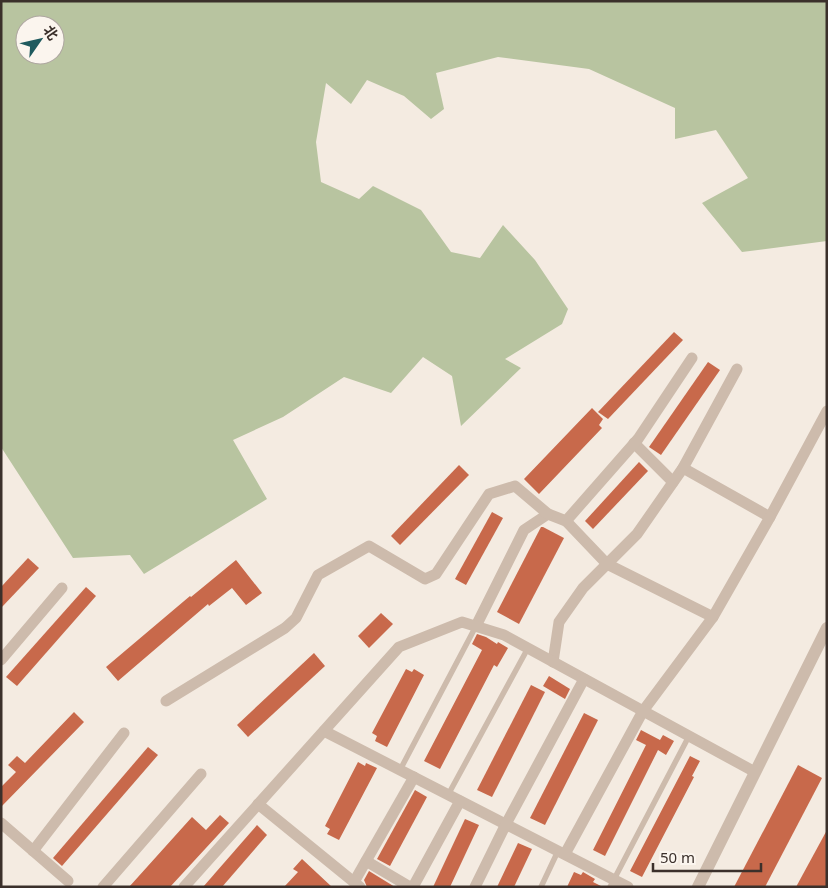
<svg xmlns="http://www.w3.org/2000/svg" width="828" height="888" viewBox="0 0 828 888" font-family="'Noto Sans','Noto Sans SC',sans-serif">
  <style>
    .green { fill: #b8c4a0; fill-rule: evenodd }
    .building { fill: #c8694b }
    .lines { fill: none; stroke-linecap: round; stroke-linejoin: round }
    .service { stroke: #cdbbac; stroke-width: 5.5 }
    .minor { stroke: #cdbbac; stroke-width: 11 }
    .tertiary { stroke: #cdbbac; stroke-width: 12 }
  </style>
  <rect width="100%" height="100%" fill="#f4ebe1"/>
  <path class="green" d="M1 1H827V241L742 252 702 203 748 178 716 130 675 139V108L589 69 498 57 436 73 444 109 431 119 404 96 367 80 351 104 326 83 316 142 321 182 359 199 373 186 421 210 451 252 480 258 503 225 535 260 568 309 562 324 505 359 521 368 461 426 452 376 423 357 391 393 344 377 283 417 233 440 267 499 144 574 130 555 73 558 1 447ZM25 25H55V55H25Z"/>
  <g class="building">
    <polygon points="674,332 683,340 608,419 598,412"/>
    <polygon points="708,362 720,370 661,455 649,447"/>
    <polygon points="592,408 603,419 599,425 602,428 539,494 524,479"/>
    <polygon points="639,462 648,471 593,529 585,521"/>
    <polygon points="459,465 469,475 400,545 391,536"/>
    <polygon points="492,512 503,518 466,585 455,579"/>
    <polygon points="541,527 543,527 564,538 519,624 497,612"/>
    <polygon points="28,558 39,568 1,608 1,587"/>
    <polygon points="236,560 262,593 246,605 232,588 209,606 208,604 118,681 106,667 190,596 191,597"/>
    <polygon points="86,587 96,596 17,686 6,677"/>
    <polygon points="381,613 393,624 369,648 358,636"/>
    <polygon points="477,634 486,637 497,644 498,642 508,648 497,667 494,665 440,769 424,761 482,650 472,644"/>
    <polygon points="314,653 325,666 248,737 237,725"/>
    <polygon points="406,669 412,672 414,669 424,675 387,747 375,741 377,736 372,733"/>
    <polygon points="549,676 570,689 565,699 543,686"/>
    <polygon points="531,685 545,692 492,797 477,790"/>
    <polygon points="74,712 84,722 1,807 1,787 16,772 8,765 17,756 25,763"/>
    <polygon points="584,713 598,720 545,825 530,818"/>
    <polygon points="641,730 660,740 663,735 674,741 666,755 658,750 605,856 593,850 646,745 636,740"/>
    <polygon points="148,747 158,755 62,866 53,858"/>
    <polygon points="690,756 700,761 692,776 694,777 642,877 630,871"/>
    <polygon points="358,762 365,766 366,763 377,768 339,840 327,834 330,829 325,826"/>
    <polygon points="798,765 822,778 765,887 734,887"/>
    <polygon points="415,790 427,797 390,866 377,859"/>
    <polygon points="220,815 229,823 170,887 129,887 192,817 206,830"/>
    <polygon points="465,819 479,825 450,887 433,887"/>
    <polygon points="257,825 267,835 222,887 203,887"/>
    <polygon points="827,830 827,887 796,887"/>
    <polygon points="518,843 532,849 514,887 497,887"/>
    <polygon points="302,859 332,887 284,887 298,872 293,869"/>
    <polygon points="369,871 395,887 367,887 364,880"/>
    <polygon points="574,872 581,875 583,872 595,879 593,882 603,887 567,887"/>
  </g>
  <g class="lines">
    <g class="service">
      <polyline points="400,770 476,626"/>
      <polyline points="448,795 528,648"/>
      <polyline points="541,887 558,851"/>
      <polyline points="610,887 689,736"/>
    </g>
    <g class="minor">
      <polyline points="634,443 673,482"/>
      <polyline points="683,468 770,517 827,411"/>
      <polyline points="566,521 607,564 713,617"/>
      <polyline points="476,626 524,530 548,514 566,521 638,439 692,358"/>
      <polyline points="1,660 62,588"/>
      <polyline points="553,662 559,622 583,588 637,534 683,468 737,369"/>
      <polyline points="166,701 285,628 296,618 318,575 369,546 425,579 436,574 489,494 515,486 548,514"/>
      <polyline points="324,731 628,887"/>
      <polyline points="258,804 360,887"/>
      <polyline points="1,823 68,881"/>
      <polyline points="33,851 124,733"/>
      <polyline points="565,854 643,711 713,617 770,517"/>
      <polyline points="366,861 410,887"/>
      <polyline points="354,882 414,777"/>
      <polyline points="103,887 201,774"/>
      <polyline points="184,887 399,647 462,622 504,635 755,772"/>
      <polyline points="413,887 460,801"/>
      <polyline points="475,887 506,824 584,679"/>
    </g>
    <polyline class="tertiary" points="698,887 827,628"/>
  </g>
  <rect width="828" height="888" fill="none" stroke="#3b302b" stroke-width="5"/>
  <g transform="translate(40 40) rotate(56)"><circle r="24" fill="#fbf5ee" stroke="#aea6a0"/>
  <path d="M0-4L9 19L0 12L-9 19Z" fill="#1f5a5e"/>
  <text y="-8" font-size="14" font-weight="bold" text-anchor="middle" fill="#3b302b">北</text>
  </g>
  <path d="M653 863v8h108v-8" fill="none" stroke="#3b302b" stroke-width="2.5"/>
  <text x="660" y="863" font-size="15" fill="#3b302b" stroke="#fbf5ee" stroke-width="4" paint-order="stroke">50 m</text>
</svg>
